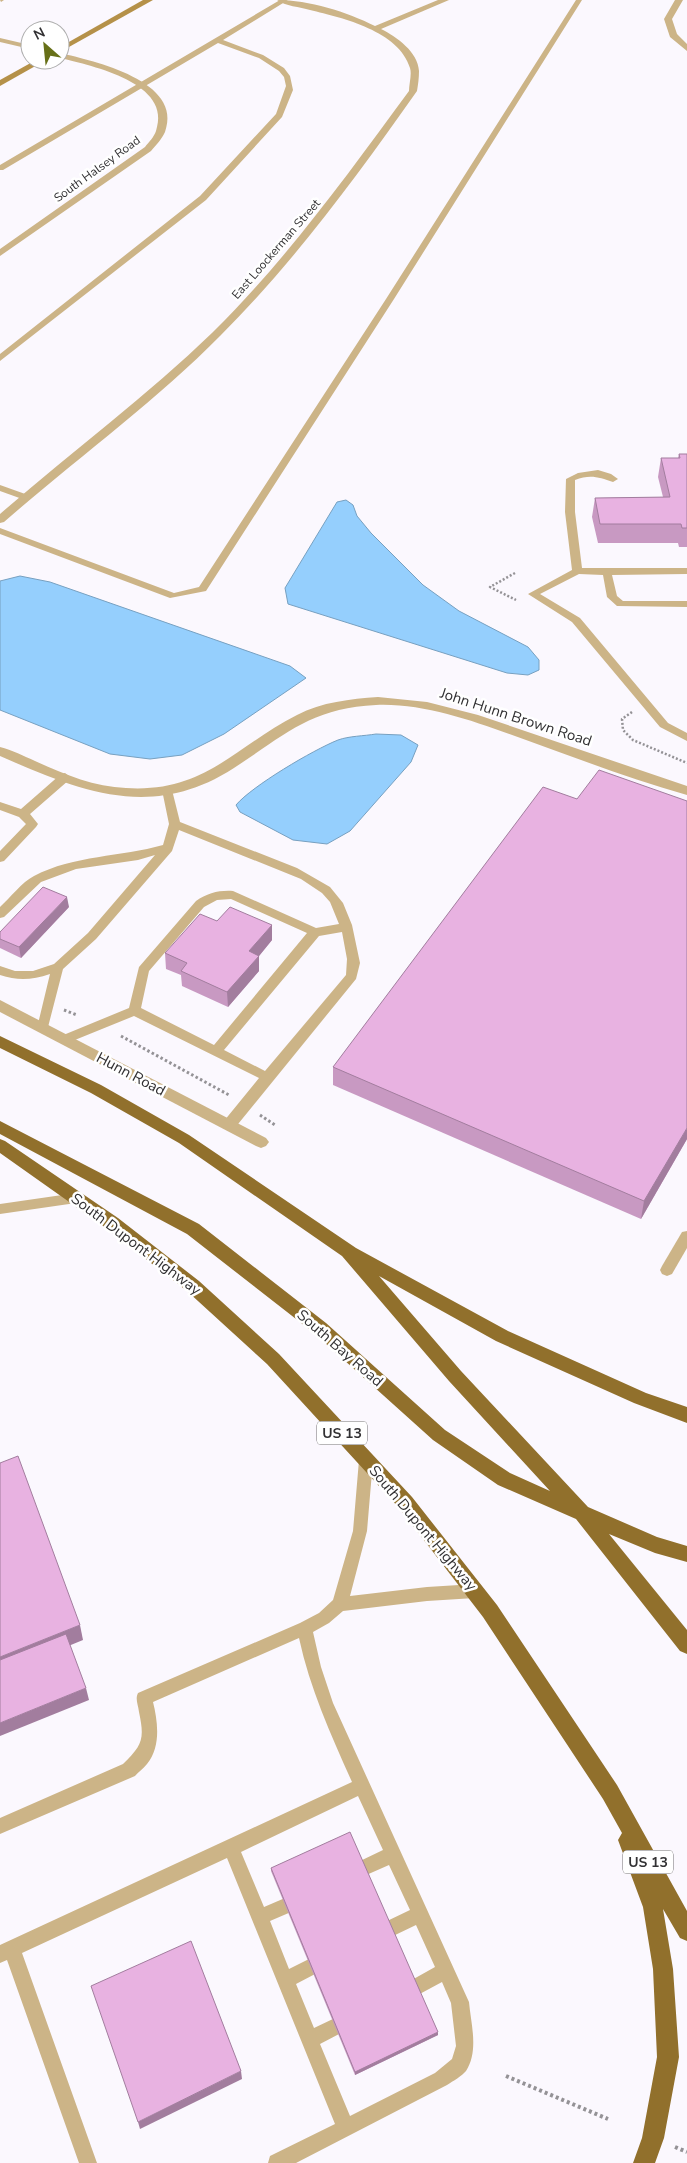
<svg xmlns="http://www.w3.org/2000/svg" width="687" height="2163" viewBox="0 0 687 2163" font-family="'Nunito Sans',sans-serif">
  <style>
    .water { fill: #95cffd; stroke: #77a0c0 }
    .lines { fill: none; stroke-linecap: round; stroke-linejoin: round }
    .path-far2 { stroke: #949296; stroke-width: 2.5; stroke-dasharray: 2 2; stroke-linecap: butt }
    .path-far1 { stroke: #949296; stroke-width: 3; stroke-dasharray: 2.5 2.5; stroke-linecap: butt }
    .path { stroke: #949296; stroke-width: 4; stroke-dasharray: 3 3; stroke-linecap: butt }
    .service { fill: #ccb487; fill-rule: evenodd }
    .minor { fill: #ccb487; fill-rule: evenodd }
    .secondary { fill: #b59149; fill-rule: evenodd }
    .trunk { fill: #91702c; fill-rule: evenodd }
    .wall { fill: #c899c2 }
    .shaded-wall { fill: #a27d9e }
    .building { fill: #e8b2e1; stroke: #a27d9e }
    .labels { text-anchor: middle; dominant-baseline: central; stroke-width: 5; stroke-linejoin: round; paint-order: stroke }
    .far-street-label { font-size: 12px; fill: #323133; stroke: #fff }
    .shield { fill: #fff; stroke: #706f70; stroke-width: 1 }
    .shield-label { font-size: 14px; font-weight: bold; fill: #323133 }
    .street-label { font-size: 15px; fill: #323133; stroke: #fff }
  </style>
  <rect width="100%" height="100%" fill="#fbf8fe"/>
  <g class="water">
    <polygon points="346,500 353,505 357,516 371,533 423,585 459,611 528,647 539,660 539,670 528,675 507,673 288,604 285,588 337,502"/>
    <polygon points="20,576 50,582 290,666 306,678 224,734 182,755 150,759 110,754 0,710 0,581"/>
    <path d="M376 734 401 735 418 745 411 762 350 831 327 844 293 840 240 812 236 805C252 786 313 750 338 740 349 736 364 736 376 734Z"/>
  </g>
  <g class="lines">
    <g class="path-far2">
      <polyline points="515,573 490,587 516,600"/>
      <polyline points="632,712 622,719 623,730 633,740 687,763"/>
    </g>
    <g class="path-far1">
      <polyline points="64,1010 77,1015"/>
      <polyline points="121,1036 229,1095"/>
      <polyline points="260,1115 275,1125"/>
    </g>
    <g class="path">
      <polyline points="506,2076 608,2119"/>
      <polyline points="675,2147 687,2152"/>
    </g>
    <g class="service">
      <polygon points="0,0 4,0 1,2"/>
      <polygon points="280,0 288,0 223,40 263,55 284,68 290,76 293,90 282,117 206,200 0,361 0,354 200,196 276,114 286,86 284,77 279,71 259,58 218,43 3,170 0,170 0,165"/>
      <polygon points="576,0 582,0 394,299 206,591 170,598 0,534 0,528 174,593 199,587 386,299"/>
      <path d="M598 470 611 474 618 479 613 482C599 477 590 474 575 480V512L582 568H687V574L612 575 617 596 623 601H687V607L617 606 607 597 603 575 579 574 540 594 580 618 668 723 687 733V741L660 727 572 622 528 594 572 570 565 512 566 479 578 473Z"/>
      <polygon points="0,485 28,495 30,497 25,500 0,491"/>
      <polygon points="65,773 70,777 69,780 30,814 38,824 36,827 4,861 0,862 0,851 26,824 19,817 0,810 0,802 21,809 61,774"/>
      <path d="M167 786 172 790 180 822 297 868 330 887 343 903 352 925 360 963 356 979 234 1129H224L223 1125 224 1121 259 1078 134 1016 65 1044 61 1042 59 1039 61 1036 129 1008 139 967 196 901C207 893 220 890 233 891L316 928 339 924 330 902 322 893 301 879 179 830 172 851 96 939 63 969 47 1031H39L37 1028 50 974C32 980 18 981 0 975V966L15 971H33L54 964 88 933 155 855 138 860 76 869 41 882 4 917 0 918V907C10 898 22 882 34 876 74 855 121 857 163 845L169 824 162 790ZM231 899 307 933 214 1045 141 1008 149 971 204 907 217 900ZM342 932 347 959 346 975 265 1071 224 1050 319 936Z"/>
      <polygon points="76,1193 81,1194 83,1198 81,1202 76,1203 0,1214 0,1204"/>
      <polygon points="687,1231 687,1248 672,1274 667,1276 662,1274 660,1270 662,1266 682,1232"/>
      <path d="M366 1454 371 1455 373 1460 367 1531 350 1596 427 1587 475 1584 480 1586 483 1591 480 1596 475 1598 427 1601 343 1611 329 1623 313 1632 321 1667 333 1703 469 2002C471 2024 479 2051 466 2071 462 2076 453 2081 447 2085L296 2163H268L270 2156 335 2124 227 1858 22 1953 97 2163H79L7 1960 0 1963V1945L352 1782C331 1735 310 1689 299 1638L153 1702C158 1722 161 1747 147 1764 143 1769 138 1772 135 1776L0 1834V1818L123 1764C142 1745 145 1740 139 1712 138 1704 135 1699 138 1693L300 1623 319 1613 333 1600 353 1531 359 1460 361 1455ZM358 1796 383 1850 358 1862 356 1868 358 1874 364 1876 389 1865 410 1910 385 1922 382 1928 385 1934 391 1937 416 1925 435 1967 410 1981 407 1987 410 1993 416 1996 442 1982 451 2003 456 2046 452 2059 435 2073 350 2116 320 2044 341 2033 344 2027 341 2021 335 2018 314 2028 296 1984 317 1973 320 1967 317 1961 311 1958 289 1969 270 1921 291 1912 293 1906 291 1900 285 1898 264 1907 241 1852Z"/>
    </g>
    <g class="minor">
      <path d="M277 0C309 0 347 12 375 26L438 0H449L381 29C397 37 418 52 419 71 419 78 418 85 417 91 357 176 295 261 221 335 154 403 76 459 4 522L0 523V514C70 453 146 397 213 332 287 259 348 174 409 91 409 84 412 74 410 68 399 31 343 18 310 10 300 7 285 6 277 0Z"/>
      <polygon points="675,0 683,0 672,19 677,34 687,44 687,51 670,37 664,19"/>
      <polygon points="0,38 30,45 30,49 0,42"/>
      <path d="M60 53C94 61 184 81 165 132 162 139 156 145 151 151L0 256V249L145 147C149 142 154 137 156 131 173 83 93 66 60 58Z"/>
      <path d="M378 697 427 702 478 715 687 786V795C633 780 579 759 526 740 478 723 427 703 376 705 314 708 288 732 240 764 156 822 84 793 0 756V747C12 750 24 756 35 761 64 774 94 787 126 788 205 793 234 747 297 715 322 702 350 699 378 697Z"/>
      <polygon points="0,1000 266,1138 269,1142 266,1146 261,1148 256,1146 0,1012"/>
    </g>
    <g class="secondary">
      <polygon points="143,0 153,0 60,52 60,47"/>
      <polygon points="36,60 46,60 0,86 0,80"/>
    </g>
    <g class="trunk">
      <polygon points="0,1036 101,1085 189,1135 356,1248 508,1331 646,1393 687,1407 687,1423 634,1403 496,1341 379,1276 461,1371 588,1507 657,1537 687,1546 687,1562 655,1553 609,1534 687,1630 687,1654 680,1651 576,1519 498,1485 433,1440 314,1333 187,1234 0,1134 0,1121 199,1224 326,1323 445,1430 510,1473 550,1491 449,1381 342,1256 179,1143 91,1093 0,1048"/>
      <polygon points="0,1139 5,1141 118,1218 199,1281 279,1354 412,1497 497,1605 617,1785 687,1911 687,1941 680,1938 663,1909 673,1969 679,2057 664,2138 655,2163 633,2163 642,2138 657,2057 653,1969 643,1907 618,1840 622,1833 603,1799 483,1617 400,1509 267,1364 187,1291 106,1228 0,1153"/>
    </g>
  </g>
  <g class="wall">
    <polygon points="679,454 687,454 687,547 679,547 678,543 598,543 592,517 595,498 663,497 658,477 661,458 678,458"/>
    <polygon points="69,907 21,958 0,948 0,932"/>
    <polygon points="217,921 272,925 272,940 259,956 259,971 228,1007 182,986 181,975 166,969 165,953"/>
    <polygon points="333,1067 687,1139 641,1219 333,1085"/>
    <polygon points="271,1868 438,2035 355,2075 271,1871"/>
  </g>
  <g class="shaded-wall">
    <polygon points="67,897 69,907 21,958 19,947"/>
    <polygon points="272,925 272,940 259,956 259,971 228,1007 227,992 249,951"/>
    <polygon points="687,1128 687,1139 641,1219 644,1201"/>
    <polygon points="80,1625 83,1640 0,1674 0,1657"/>
    <polygon points="86,1688 89,1700 0,1736 0,1723"/>
    <polygon points="438,2032 438,2035 355,2075 355,2072"/>
    <polygon points="241,2071 242,2079 140,2129 138,2122"/>
  </g>
  <g class="building">
    <polygon points="679,454 687,454 687,528 682,528 681,524 600,524 595,498 670,497 661,458 680,458"/>
    <polygon points="599,770 687,801 687,1128 644,1201 333,1067 543,787 577,799"/>
    <polygon points="43,887 67,897 19,947 0,939 0,932"/>
    <polygon points="230,907 272,925 249,951 259,956 227,992 181,971 187,963 165,953 200,914 217,921"/>
    <polygon points="18,1456 80,1625 0,1657 0,1463"/>
    <polygon points="66,1634 86,1688 0,1723 0,1660"/>
    <polygon points="350,1832 438,2032 355,2072 271,1868"/>
    <polygon points="191,1941 241,2071 138,2122 91,1986"/>
  </g>
  <g class="labels">
    <g class="far-street-label">
      <text transform="translate(97 169) rotate(-36)">South Halsey Road</text>
      <text transform="translate(276 249) rotate(-49)">East Loockerman Street</text>
    </g>
    <g class="shield">
      <rect x="317" y="1421.5" width="50" height="23" rx="4"/>
      <rect x="623" y="1850.5" width="50" height="23" rx="4"/>
    </g>
    <g class="shield-label">
      <text x="342" y="1433">US 13</text>
      <text x="648" y="1862">US 13</text>
    </g>
    <g class="street-label">
      <text transform="translate(516 717) rotate(18)">John Hunn Brown Road</text>
      <text transform="translate(131 1074) rotate(28)">Hunn Road</text>
      <text transform="translate(136 1244) rotate(37)">South Dupont Highway</text>
      <text transform="translate(340 1348) rotate(41)">South Bay Road</text>
      <text transform="translate(423 1528) rotate(50)">South Dupont Highway</text>
    </g>
  </g>
  <g transform="translate(45 45) rotate(333)"><circle r="24" fill="#ffffff" stroke="#adadad"/>
  <path d="M0-4L9 19L0 12L-9 19Z" fill="#677018"/>
  <text y="-8" font-size="14" font-weight="bold" text-anchor="middle" fill="#323133">N</text>
  </g>
</svg>
